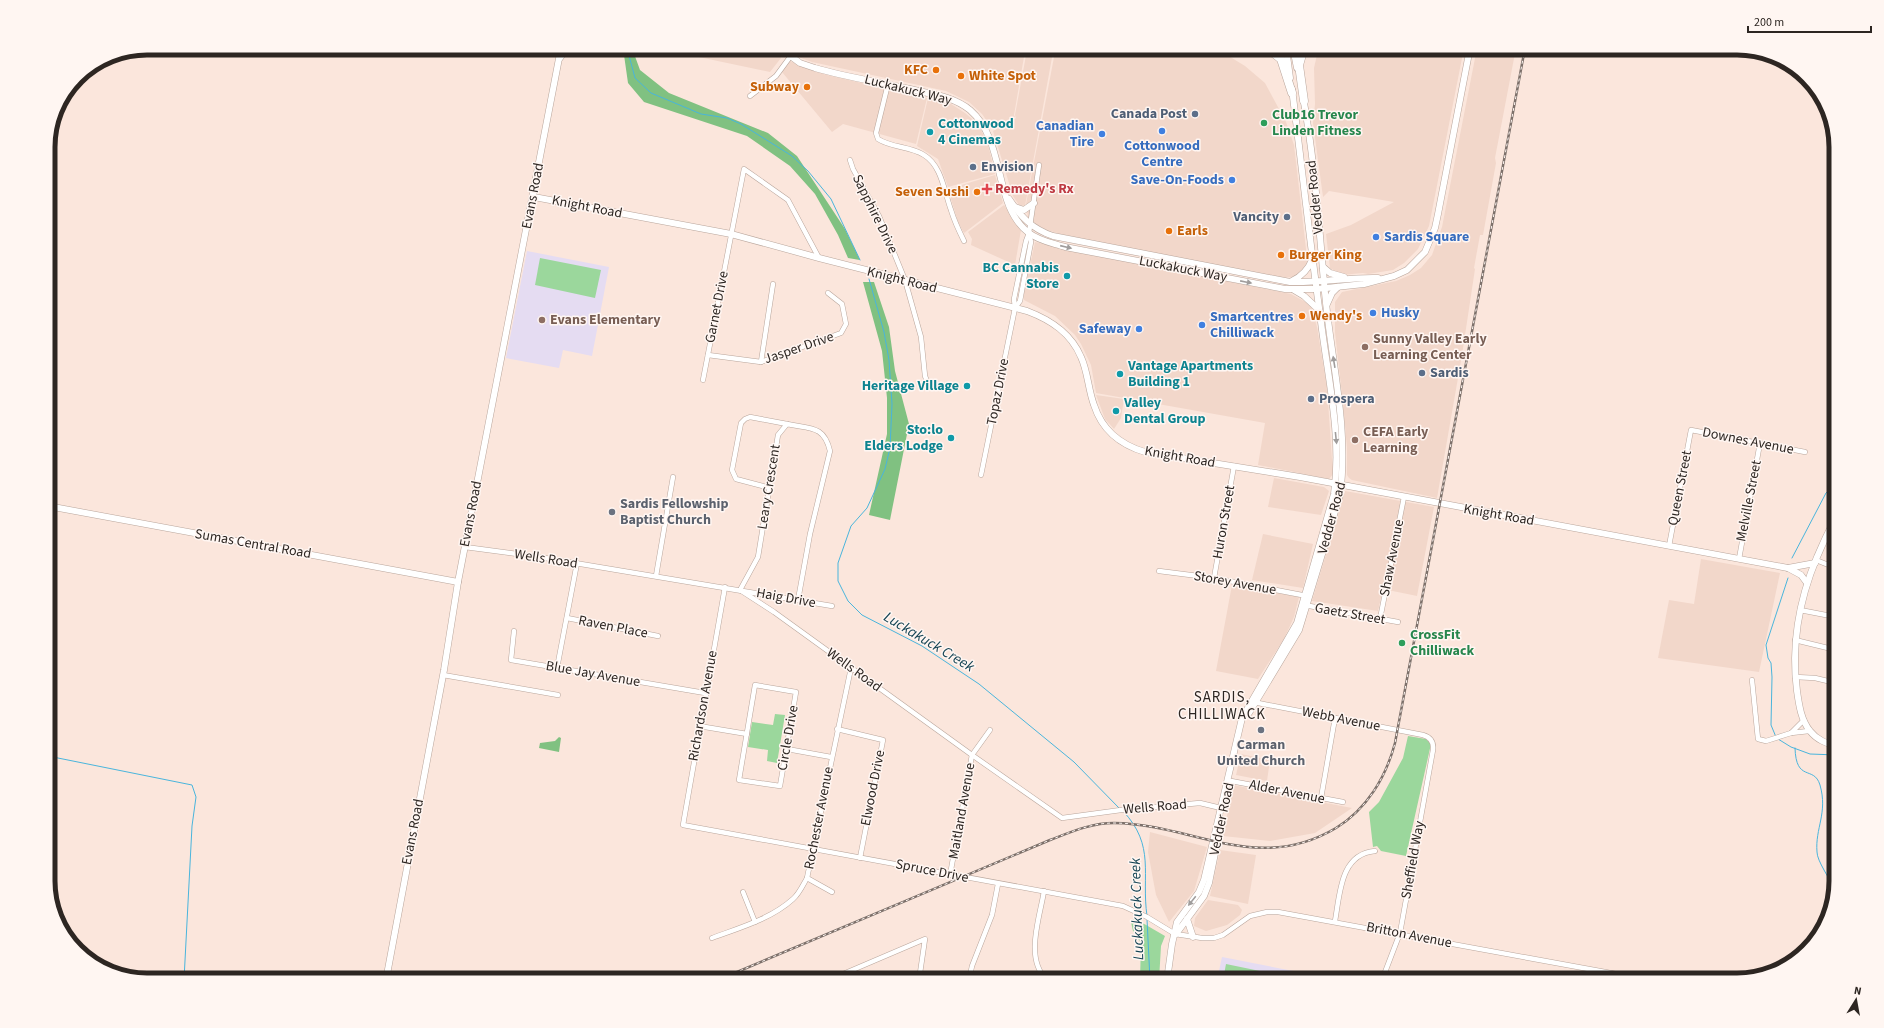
<svg xmlns="http://www.w3.org/2000/svg" width="1884" height="1028" viewBox="0 0 1884 1028" font-family="'Source Sans 3',sans-serif">
  <style>
    .built { fill: #f2d7ca }
    .education { fill: #e5dcf2 }
    .green { fill: #9bd79c }
    .forest { fill: #80c181 }
    .lines { fill: none; stroke-linecap: round; stroke-linejoin: round }
    .stream { stroke: #49b5dc; stroke-width: 1 }
    .street-casing { stroke: #b9a69c; stroke-width: 5.5 }
    .secondary-casing { stroke: #b9a69c; stroke-width: 7 }
    .highway-casing { stroke: #b9a69c; stroke-width: 9 }
    .street { stroke: #fff; stroke-width: 4.5 }
    .secondary { stroke: #fff; stroke-width: 6 }
    .highway { stroke: #fff; stroke-width: 8 }
    .rail-casing { stroke: #7c706a; stroke-width: 2.5 }
    .rail { stroke: #fff6f2; stroke-width: 1; stroke-dasharray: 3; stroke-linecap: butt }
    .oneway { fill: #a09d9c }
    .food-dot { fill: #e8710a; stroke: #fff6f2; stroke-width: 1.5 }
    .service-dot { fill: #5c6f8a; stroke: #fff6f2; stroke-width: 1.5 }
    .leisure-dot { fill: #2e9e5b; stroke: #fff6f2; stroke-width: 1.5 }
    .shop-dot { fill: #3f7fe0; stroke: #fff6f2; stroke-width: 1.5 }
    .culture-dot { fill: #0f9aa8; stroke: #fff6f2; stroke-width: 1.5 }
    .health-dot { fill: #e0444e; stroke: #fff6f2; stroke-width: 1.5 }
    .education-dot { fill: #8d6e63; stroke: #fff6f2; stroke-width: 1.5 }
    .worship-dot { fill: #6b7280; stroke: #fff6f2; stroke-width: 1.5 }
    .labels { text-anchor: middle; dominant-baseline: central; stroke-width: 3; stroke-linejoin: round; paint-order: stroke }
    .food-label { font-size: 14px; font-weight: bold; fill: #c56008; stroke: #fff6f2; text-anchor: start }
    .street-label { font-size: 14px; fill: #2d2622; stroke: #fff6f2 }
    .service-label { font-size: 14px; font-weight: bold; fill: #4e5e75; stroke: #fff6f2; text-anchor: start }
    .leisure-label { font-size: 14px; font-weight: bold; fill: #27864d; stroke: #fff6f2; text-anchor: start }
    .culture-label { font-size: 14px; font-weight: bold; fill: #0d838f; stroke: #fff6f2; text-anchor: start }
    .shop-label { font-size: 14px; font-weight: bold; fill: #366cbe; stroke: #fff6f2; text-anchor: end }
    .health-label { font-size: 14px; font-weight: bold; fill: #be3a42; stroke: #fff6f2; text-anchor: start }
    .education-label { font-size: 14px; font-weight: bold; fill: #785e54; stroke: #fff6f2; text-anchor: start }
    .worship-label { font-size: 14px; font-weight: bold; fill: #5b616d; stroke: #fff6f2; text-anchor: start }
    .water-label { font-size: 15px; font-style: italic; fill: #154454; stroke: #fff6f2 }
    .neighbourhood-label { font-size: 15px; letter-spacing: 1px; fill: #2d2622; stroke: #fff6f2 }
    .rim { fill: none; stroke: #2d2622; stroke-width: 5 }
  </style>
  <rect width="100%" height="100%" fill="#fbe6dc"/>
  <g class="built">
    <polygon points="656,48 774,48 781,58 770,72"/>
    <polygon points="786,48 1011,48 1025,51 1014,115 1015,117 993,130 982,114 969,102 946,91 812,62 793,55"/>
    <polygon points="1149,48 1203,48 1227,55 1245,66 1265,83 1286,122 1294,145 1308,266 1298,276 1283,278 1060,234 1041,228 1028,217 1026,204 1055,52"/>
    <polygon points="1322,48 1464,48 1429,226 1418,249 1404,263 1393,270 1368,274 1363,273 1341,275 1330,268 1326,234 1351,225 1394,202 1329,191 1323,197 1313,123 1315,104 1314,68 1317,55"/>
    <polygon points="1477,48 1516,48 1495,158 1496,163 1483,235 1480,235 1474,268 1475,269 1462,355 1437,498 1352,480 1349,478 1347,475 1347,447 1342,395 1335,332 1335,302 1342,292 1396,281 1410,275 1421,268 1432,255 1442,227"/>
    <polygon points="1027,50 1053,52 1025,206 1019,205 1013,196 993,131 1016,118 1015,115"/>
    <polygon points="790,61 827,75 927,98 916,144 843,124 832,132 782,72"/>
    <polygon points="928,98 951,104 965,113 978,124 988,144 995,174 948,187 938,159 917,146"/>
    <polygon points="995,175 1003,203 964,233 958,222 948,189"/>
    <polygon points="1004,205 1021,230 1015,265 971,245 972,239 968,232"/>
    <polygon points="1035,242 1291,294 1311,305 1317,327 1327,387 1333,474 1329,479 1258,465 1265,423 1096,393 1091,365 1081,344 1075,335 1055,316 1024,300 1024,293"/>
    <polygon points="1096,395 1124,399 1121,418 1114,429 1105,419"/>
    <polygon points="1274,478 1324,487 1329,491 1321,515 1268,507"/>
    <polygon points="1345,491 1434,507 1417,596 1383,589 1378,611 1312,601"/>
    <polygon points="1263,534 1313,544 1303,588 1252,580"/>
    <polygon points="1701,559 1780,573 1759,672 1658,658 1669,600 1694,604"/>
    <polygon points="1232,585 1299,597 1294,617 1284,639 1258,679 1216,671"/>
    <polygon points="1241,754 1270,760 1267,781 1236,775"/>
    <polygon points="1233,785 1352,808 1315,833 1270,841 1223,836"/>
    <polygon points="1150,832 1207,847 1194,891 1169,922 1156,895 1148,852"/>
    <polygon points="1220,850 1256,855 1248,904 1210,896"/>
    <polygon points="1208,900 1238,905 1242,910 1240,915 1227,925 1206,931 1194,926 1195,918"/>
  </g>
  <g class="education">
    <polygon points="527,251 609,267 592,356 563,350 559,368 506,358"/>
    <polygon points="1222,957 1314,975 1313,980 1217,980"/>
  </g>
  <g class="green">
    <polygon points="540,258 601,270 595,298 535,285"/>
    <polygon points="775,714 785,715 777,763 767,761 768,750 748,747 752,722 773,725"/>
    <polygon points="1408,736 1426,739 1431,744 1406,856 1381,851 1377,846 1373,847 1369,812 1379,802 1403,758"/>
    <polygon points="1134,918 1165,936 1161,946 1159,980 1140,980 1141,943 1133,931 1131,922"/>
    <polygon points="1226,964 1304,980 1223,980"/>
  </g>
  <g class="forest">
    <polygon points="623,48 632,48 640,70 669,93 768,133 797,156 845,229 860,260 848,258 838,235 815,194 790,166 747,136 644,102 628,83"/>
    <polygon points="863,282 874,282 889,327 895,371 909,424 890,520 869,515 887,434 887,398 882,351"/>
    <polygon points="559,737 561,738 559,752 539,748 540,743 555,741"/>
  </g>
  <g class="lines">
    <g class="stream">
      <polyline points="627,48 635,78 651,93 701,114 727,118 741,124 792,156 808,171 831,199 860,260"/>
      <polyline points="869,279 884,332 889,360 892,404 890,448 885,469 867,508 851,526 838,563 838,581 848,601 862,615 922,646 979,684 1074,762 1119,808"/>
      <polyline points="1792,558 1826,493 1836,483"/>
      <polyline points="1776,737 1771,725 1772,677 1771,663 1768,658 1766,645 1788,578"/>
      <polyline points="1778,739 1791,747 1810,754 1836,755"/>
      <path d="M1795 748C1796 783 1814 765 1820 785 1828 813 1815 828 1817 852 1817 861 1830 879 1834 888"/>
      <polyline points="48,756 192,785 196,797 192,826 184,980"/>
      <path d="M1123 811C1156 846 1141 874 1147 916"/>
      <polyline points="1147,919 1150,980"/>
    </g>
    <g class="street-casing">
      <g id="street">
        <path d="M888 84 876 133 878 139C892 148 910 146 924 155 942 166 944 191 951 210 954 220 959 231 964 241"/>
        <polyline points="750,96 776,76 790,57"/>
        <polyline points="850,160 853,169 879,216 905,280 921,337 925,376 928,384"/>
        <polyline points="1015,308 1020,301 1031,242 1029,233"/>
        <polyline points="708,355 761,362 841,333 846,324 842,304 828,293"/>
        <polyline points="761,362 773,284"/>
        <polyline points="703,380 744,169 788,200 819,258"/>
        <polyline points="981,475 1015,308 1014,299 1026,241 1029,233 1039,165"/>
        <polyline points="770,488 736,479 732,470 741,423 745,419 750,417 787,424"/>
        <polyline points="1669,546 1691,430 1805,452"/>
        <polyline points="465,547 539,557 832,606"/>
        <polyline points="1739,559 1760,443"/>
        <polyline points="1816,560 1836,568"/>
        <polyline points="1159,571 1214,578 1307,596"/>
        <polyline points="656,576 673,477"/>
        <polyline points="1214,578 1234,466"/>
        <polyline points="725,587 683,825 1123,906 1147,917 1175,934 1202,938 1214,938 1223,935 1250,916 1267,912 1278,912 1649,980"/>
        <polyline points="740,590 774,612 972,755 1062,818 1121,810 1200,803 1225,809"/>
        <path d="M740 590 758 557 778 435 787 424C810 429 824 425 830 451L810 534 798 600"/>
        <polyline points="1304,605 1398,622"/>
        <polyline points="1800,610 1836,617"/>
        <polyline points="567,618 658,636"/>
        <polyline points="1380,619 1404,497"/>
        <polyline points="514,631 511,660 705,693"/>
        <polyline points="1795,640 1836,650"/>
        <polyline points="557,668 577,563"/>
        <polyline points="443,675 558,695"/>
        <polyline points="1795,677 1815,678 1836,683"/>
        <polyline points="1752,680 1758,739 1766,741 1791,733 1809,731"/>
        <polygon points="755,685 796,692 780,786 739,780"/>
        <path d="M1253 702 1423 735C1430 737 1434 742 1433 750L1400 933 1382 980"/>
        <polyline points="699,726 747,734"/>
        <polyline points="837,729 883,740 860,858"/>
        <polyline points="1791,733 1804,720"/>
        <polyline points="787,749 831,757"/>
        <polyline points="1231,781 1343,802"/>
        <polyline points="1321,798 1335,718"/>
        <polyline points="950,875 972,755 990,730"/>
        <polyline points="807,878 832,892"/>
        <path d="M1044 891C1040 917 1024 959 1047 980"/>
        <polyline points="743,892 755,922"/>
        <path d="M1335 921C1340 894 1340 854 1375 851"/>
        <path d="M712 938C739 928 771 919 793 899 799 894 803 885 807 878L851 668"/>
        <polyline points="829,980 925,939 919,980"/>
        <polyline points="969,980 972,966 992,915 998,884"/>
      </g>
    </g>
    <g class="secondary-casing">
      <g id="secondary">
        <path d="M780 48 800 63 815 68C846 77 879 82 910 89 930 94 953 96 970 110 1007 142 992 205 1029 233 1039 241 1053 243 1065 247L1285 289H1317L1364 284 1394 276 1407 270 1425 252 1435 228 1438 214 1470 48"/>
        <polyline points="1286,48 1290,78"/>
        <polyline points="1293,48 1297,68"/>
        <polyline points="560,58 567,48"/>
        <path d="M534 197 731 234 819 258 1027 311C1051 320 1071 333 1081 357 1088 372 1088 389 1094 405 1102 430 1121 445 1145 452L1300 477 1788 568 1801 575 1807 583"/>
        <path d="M1009 199C1021 217 1032 229 1053 236L1290 282C1320 283 1349 277 1378 278"/>
        <polyline points="1015,207 1024,210 1034,203"/>
        <polyline points="1323,267 1330,273 1344,277"/>
        <path d="M1292 281C1302 276 1308 270 1312 260"/>
        <polyline points="1294,290 1304,296 1319,310"/>
        <polyline points="1327,304 1332,293 1338,287"/>
        <polyline points="48,506 458,582"/>
        <path d="M1836 519C1828 530 1823 544 1817 557 1799 600 1791 645 1797 691 1799 705 1801 720 1810 731 1817 740 1826 743 1836 746"/>
        <polyline points="1788,568 1815,563"/>
        <path d="M1249 713 1299 630 1340 495C1349 427 1331 360 1325 293 1319 228 1315 161 1303 97"/>
        <polyline points="1187,919 1193,937"/>
        <polyline points="1176,934 1204,896 1209,883 1221,824"/>
        <polyline points="386,980 444,670 458,582 561,48"/>
        <path d="M1167 980 1172 944 1177 922 1199 892 1204 880 1242 718 1297 623 1334 494C1342 436 1328 379 1321 322 1310 244 1302 167 1292 89"/>
      </g>
    </g>
    <g class="highway-casing">
      <g id="highway">
        <polyline points="1267,48 1281,59 1292,93"/>
        <polyline points="1304,101 1299,65 1304,48"/>
      </g>
    </g>
    <use href="#street" class="street"/>
    <use href="#secondary" class="secondary"/>
    <use href="#highway" class="highway"/>
    <g class="rail-casing">
      <path id="rail" d="M718 980 1050 840C1071 832 1091 823 1114 823 1194 824 1257 875 1336 828 1367 809 1386 777 1395 743L1525 48"/>
    </g>
    <use href="#rail" class="rail"/>
  </g>
  <defs><path id="oneway-solid" d="M-6-.8H1V-3.2L6.5 0L1 3.2V.8H-6Z"/></defs>
  <g class="oneway">
    <use href="#oneway-solid" transform="translate(1066 247) rotate(13)"/>
    <use href="#oneway-solid" transform="translate(1246 282) rotate(11)"/>
    <use href="#oneway-solid" transform="translate(1334 362) rotate(-99)"/>
    <use href="#oneway-solid" transform="translate(1336 438) rotate(84)"/>
    <use href="#oneway-solid" transform="translate(1192 901) rotate(129)"/>
  </g>
  <g class="food-dot">
    <circle cx="936" cy="70" r="4"/>
    <circle cx="961" cy="76" r="4"/>
    <circle cx="807" cy="87" r="4"/>
    <circle cx="977" cy="192" r="4"/>
    <circle cx="1169" cy="231" r="4"/>
    <circle cx="1281" cy="255" r="4"/>
    <circle cx="1302" cy="316" r="4"/>
  </g>
  <g class="service-dot">
    <circle cx="1195" cy="114" r="4"/>
    <circle cx="973" cy="167" r="4"/>
    <circle cx="1287" cy="217" r="4"/>
    <circle cx="1422" cy="373" r="4"/>
    <circle cx="1311" cy="399" r="4"/>
  </g>
  <g class="leisure-dot">
    <circle cx="1264" cy="123" r="4"/>
    <circle cx="1402" cy="643" r="4"/>
  </g>
  <g class="shop-dot">
    <circle cx="1162" cy="131" r="4"/>
    <circle cx="1102" cy="134" r="4"/>
    <circle cx="1232" cy="180" r="4"/>
    <circle cx="1376" cy="237" r="4"/>
    <circle cx="1373" cy="313" r="4"/>
    <circle cx="1202" cy="325" r="4"/>
    <circle cx="1139" cy="329" r="4"/>
  </g>
  <g class="culture-dot">
    <circle cx="930" cy="132" r="4"/>
    <circle cx="1067" cy="276" r="4"/>
    <circle cx="1120" cy="374" r="4"/>
    <circle cx="967" cy="386" r="4"/>
    <circle cx="1116" cy="411" r="4"/>
    <circle cx="951" cy="438" r="4"/>
  </g>
  <path class="health-dot" d="M985 183h4v4h4v4h-4v4h-4v-4h-4v-4h4z"/>
  <g class="education-dot">
    <circle cx="542" cy="320" r="4"/>
    <circle cx="1365" cy="347" r="4"/>
    <circle cx="1355" cy="440" r="4"/>
  </g>
  <g class="worship-dot">
    <circle cx="612" cy="512" r="4"/>
    <circle cx="1261" cy="730" r="4"/>
  </g>
  <g class="labels">
    <g class="food-label">
      <text x="928" y="70" text-anchor="end">KFC</text>
      <text x="969" y="76">White Spot</text>
      <text x="799" y="87" text-anchor="end">Subway</text>
      <text x="969" y="192" text-anchor="end">Seven Sushi</text>
      <text x="1177" y="231">Earls</text>
      <text x="1289" y="255">Burger King</text>
      <text x="1310" y="316">Wendy's</text>
    </g>
    <g class="street-label">
      <text transform="translate(908 90) rotate(14)">Luckakuck Way</text>
      <text transform="translate(533 196) rotate(-79)">Evans Road</text>
      <text transform="translate(1315 197) rotate(-96)">Vedder Road</text>
      <text transform="translate(587 207) rotate(11)">Knight Road</text>
      <text transform="translate(875 214) rotate(64)">Sapphire Drive</text>
      <text transform="translate(1183 269) rotate(11)">Luckakuck Way</text>
      <text transform="translate(902 280) rotate(14)">Knight Road</text>
      <text transform="translate(717 307) rotate(-79)">Garnet Drive</text>
      <text transform="translate(799 348) rotate(-19)">Jasper Drive</text>
      <text transform="translate(998 392) rotate(-79)">Topaz Drive</text>
      <text transform="translate(1748 441) rotate(11)">Downes Avenue</text>
      <text transform="translate(1180 457) rotate(10)">Knight Road</text>
      <text transform="translate(769 487) rotate(-81)">Leary Crescent</text>
      <text transform="translate(1680 488) rotate(-79)">Queen Street</text>
      <text transform="translate(1749 501) rotate(-79)">Melville Street</text>
      <text transform="translate(471 514) rotate(-79)">Evans Road</text>
      <text transform="translate(1499 515) rotate(10)">Knight Road</text>
      <text transform="translate(1332 518) rotate(-75)">Vedder Road</text>
      <text transform="translate(1224 522) rotate(-80)">Huron Street</text>
      <text transform="translate(253 544) rotate(10)">Sumas Central Road</text>
      <text transform="translate(1392 558) rotate(-79)">Shaw Avenue</text>
      <text transform="translate(546 559) rotate(9)">Wells Road</text>
      <text transform="translate(1235 583) rotate(10)">Storey Avenue</text>
      <text transform="translate(786 598) rotate(10)">Haig Drive</text>
      <text transform="translate(1350 614) rotate(10)">Gaetz Street</text>
      <text transform="translate(613 627) rotate(11)">Raven Place</text>
      <text transform="translate(854 670) rotate(36)">Wells Road</text>
      <text transform="translate(593 674) rotate(10)">Blue Jay Avenue</text>
      <text transform="translate(703 706) rotate(-80)">Richardson Avenue</text>
      <text transform="translate(1341 719) rotate(11)">Webb Avenue</text>
      <text transform="translate(788 738) rotate(-80)">Circle Drive</text>
      <text transform="translate(873 788) rotate(-79)">Elwood Drive</text>
      <text transform="translate(1287 792) rotate(11)">Alder Avenue</text>
      <text transform="translate(1155 807) rotate(-5)">Wells Road</text>
      <text transform="translate(962 811) rotate(-80)">Maitland Avenue</text>
      <text transform="translate(819 818) rotate(-79)">Rochester Avenue</text>
      <text transform="translate(1222 819) rotate(-78)">Vedder Road</text>
      <text transform="translate(413 832) rotate(-79)">Evans Road</text>
      <text transform="translate(1413 860) rotate(-80)">Sheffield Way</text>
      <text transform="translate(932 871) rotate(11)">Spruce Drive</text>
      <text transform="translate(1409 935) rotate(11)">Britton Avenue</text>
    </g>
    <g class="service-label">
      <text x="1187" y="114" text-anchor="end">Canada Post</text>
      <text x="981" y="167">Envision</text>
      <text x="1279" y="217" text-anchor="end">Vancity</text>
      <text x="1430" y="373">Sardis</text>
      <text x="1319" y="399">Prospera</text>
    </g>
    <g class="leisure-label">
      <text x="1272" y="115">Club16 Trevor<tspan x="1272" dy="16">Linden Fitness</tspan></text>
      <text x="1410" y="635">CrossFit<tspan x="1410" dy="16">Chilliwack</tspan></text>
    </g>
    <g class="culture-label">
      <text x="938" y="124">Cottonwood<tspan x="938" dy="16">4 Cinemas</tspan></text>
      <text x="1059" y="268" text-anchor="end">BC Cannabis<tspan x="1059" dy="16">Store</tspan></text>
      <text x="1128" y="366">Vantage Apartments<tspan x="1128" dy="16">Building 1</tspan></text>
      <text x="959" y="386" text-anchor="end">Heritage Village</text>
      <text x="1124" y="403">Valley<tspan x="1124" dy="16">Dental Group</tspan></text>
      <text x="943" y="430" text-anchor="end">Sto:lo<tspan x="943" dy="16">Elders Lodge</tspan></text>
    </g>
    <g class="shop-label">
      <text x="1094" y="126">Canadian<tspan x="1094" dy="16">Tire</tspan></text>
      <text x="1162" y="146" text-anchor="middle">Cottonwood<tspan x="1162" dy="16">Centre</tspan></text>
      <text x="1224" y="180">Save-On-Foods</text>
      <text x="1384" y="237" text-anchor="start">Sardis Square</text>
      <text x="1381" y="313" text-anchor="start">Husky</text>
      <text x="1210" y="317" text-anchor="start">Smartcentres<tspan x="1210" dy="16">Chilliwack</tspan></text>
      <text x="1131" y="329">Safeway</text>
    </g>
    <g class="health-label">
      <text x="995" y="189">Remedy's Rx</text>
    </g>
    <g class="education-label">
      <text x="550" y="320">Evans Elementary</text>
      <text x="1373" y="339">Sunny Valley Early<tspan x="1373" dy="16">Learning Center</tspan></text>
      <text x="1363" y="432">CEFA Early<tspan x="1363" dy="16">Learning</tspan></text>
    </g>
    <g class="worship-label">
      <text x="620" y="504">Sardis Fellowship<tspan x="620" dy="16">Baptist Church</tspan></text>
      <text x="1261" y="745" text-anchor="middle">Carman<tspan x="1261" dy="16">United Church</tspan></text>
    </g>
    <g class="water-label">
      <text transform="translate(929 642) rotate(31)">Luckakuck Creek</text>
      <text transform="translate(1137 909) rotate(-92)">Luckakuck Creek</text>
    </g>
    <g class="neighbourhood-label">
      <text x="1222" y="697">SARDIS,<tspan x="1222" dy="17">CHILLIWACK</tspan></text>
    </g>
  </g>
  <path d="M0 0H1884V1028H0ZM147 55H1737A92 92 0 0 1 1829 147V881A92 92 0 0 1 1737 973H147A92 92 0 0 1 55 881V147A92 92 0 0 1 147 55Z" fill="#fff6f2" fill-rule="evenodd"/>
  <path class="rim" d="M147 55H1737A92 92 0 0 1 1829 147V881A92 92 0 0 1 1737 973H147A92 92 0 0 1 55 881V147A92 92 0 0 1 147 55Z"/>
  <g transform="translate(1856 1000) rotate(11)" stroke="#fff6f2" stroke-width="3" paint-order="stroke">
  <path d="M0-3L7 15L0 10L-7 15Z" fill="#2d2622"/>
  <text y="-6" font-size="11" font-weight="bold" text-anchor="middle" fill="#2d2622">N</text>
  </g>
  <path d="M1748 26v6h123v-6" fill="none" stroke="#2d2622" stroke-width="2"/>
  <text x="1754" y="26" font-size="12" fill="#2d2622" stroke="#fff6f2" stroke-width="3" paint-order="stroke">200 m</text>
</svg>
